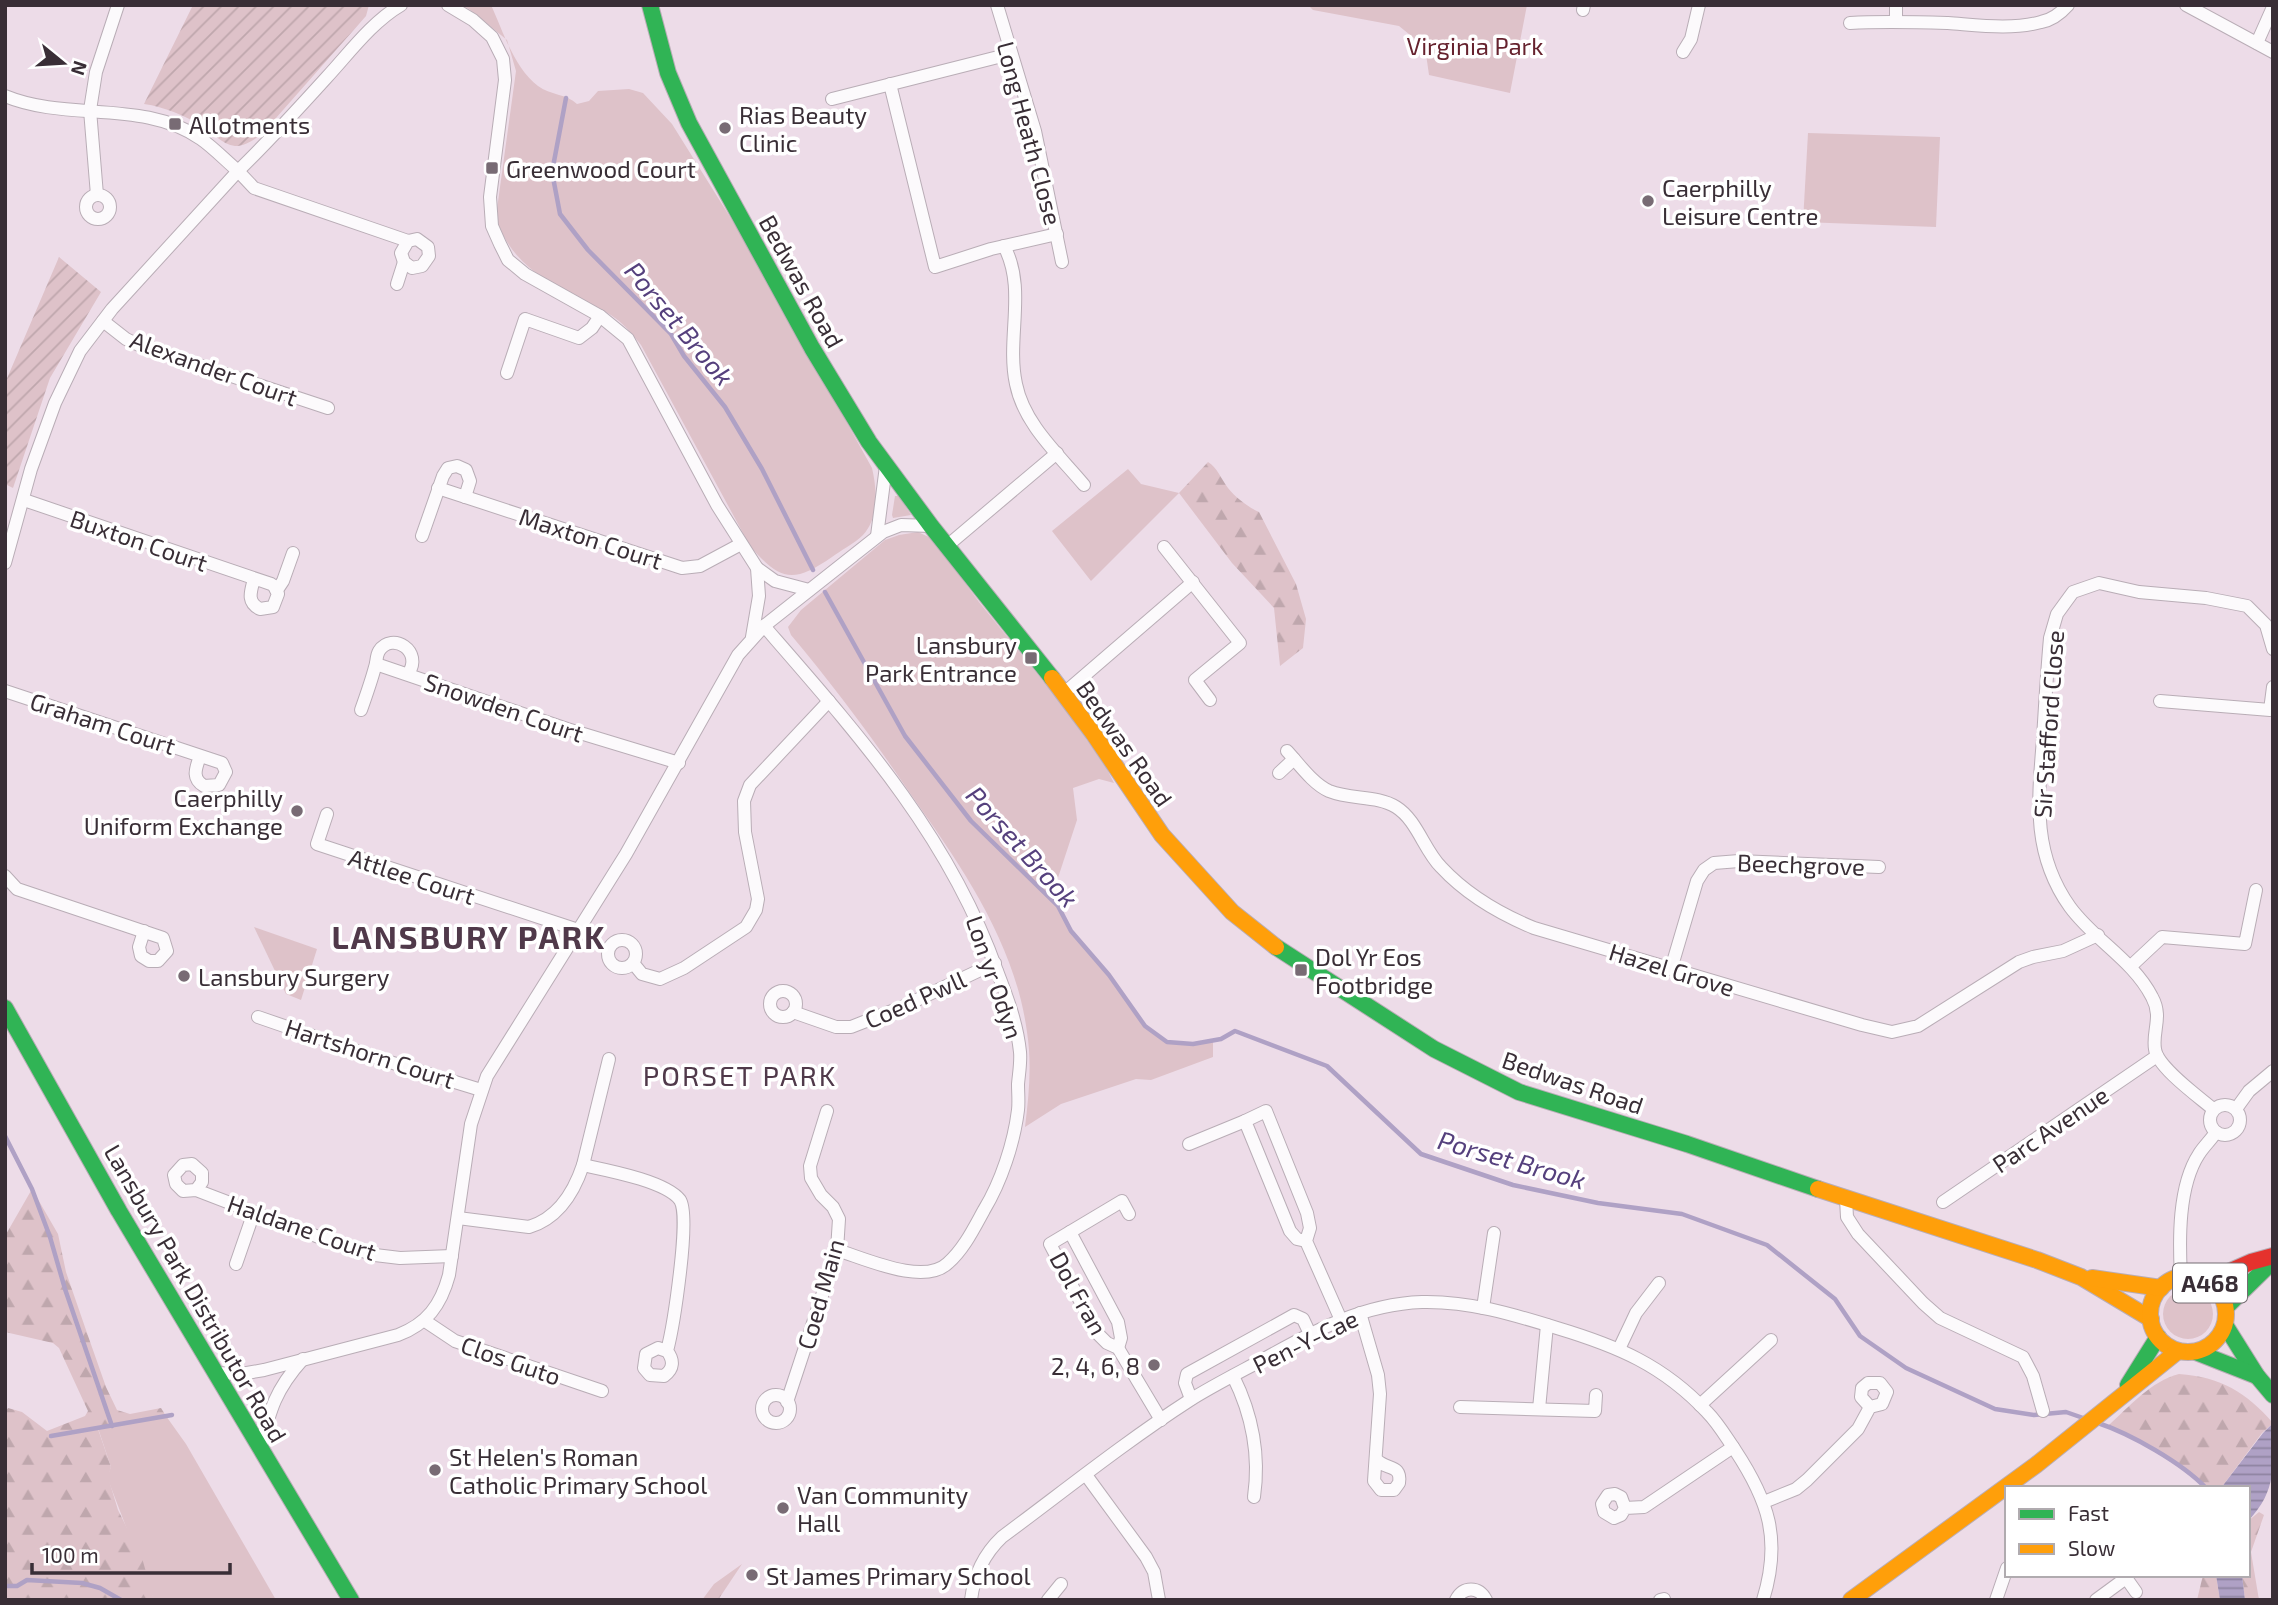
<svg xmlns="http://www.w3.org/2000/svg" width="2278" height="1605" viewBox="0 0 2278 1605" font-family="'Exo 2',sans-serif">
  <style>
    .green { fill: #dec2c9 }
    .forest { fill: url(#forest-firs) }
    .garden { fill: url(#garden-furrows) }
    .water { fill: url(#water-rules) }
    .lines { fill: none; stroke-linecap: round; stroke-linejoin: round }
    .stream { stroke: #afa1c5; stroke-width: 4.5 }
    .street-casing { stroke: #b9adb6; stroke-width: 14 }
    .fast-casing { stroke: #b9adb6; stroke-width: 18 }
    .slow-casing { stroke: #b9adb6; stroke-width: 18 }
    .jam-casing { stroke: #b9adb6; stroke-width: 18 }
    .street { stroke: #fcfafc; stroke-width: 12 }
    .fast { stroke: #30b455; stroke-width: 16 }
    .slow { stroke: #ff9f0a; stroke-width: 16 }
    .jam { stroke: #e5322d; stroke-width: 16 }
    .poi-dot { fill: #786b74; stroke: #fff; stroke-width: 2.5 }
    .labels { text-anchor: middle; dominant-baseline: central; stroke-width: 7; stroke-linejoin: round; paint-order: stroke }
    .shield { fill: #fff; stroke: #746d72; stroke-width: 2 }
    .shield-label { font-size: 23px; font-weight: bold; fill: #392e36 }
    .park-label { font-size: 24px; fill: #66222e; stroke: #fff }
    .poi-label { font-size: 24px; fill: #392e36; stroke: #fff; text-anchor: start }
    .street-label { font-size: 24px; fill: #392e36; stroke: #fff }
    .water-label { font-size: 26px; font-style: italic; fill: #55407d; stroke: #fff }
    .quarter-label { font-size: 28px; letter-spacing: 2px; fill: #50394a; stroke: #fff }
    .district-label { font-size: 32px; font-weight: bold; letter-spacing: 2px; fill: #50394a; stroke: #fff }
  </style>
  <defs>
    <pattern id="forest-firs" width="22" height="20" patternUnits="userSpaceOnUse" patternTransform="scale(1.75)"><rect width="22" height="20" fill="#dec2c9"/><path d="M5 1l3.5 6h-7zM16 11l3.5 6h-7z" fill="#bfa7ad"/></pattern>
    <pattern id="garden-furrows" width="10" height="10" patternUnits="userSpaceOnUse" patternTransform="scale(1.75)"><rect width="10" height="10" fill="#dec2c9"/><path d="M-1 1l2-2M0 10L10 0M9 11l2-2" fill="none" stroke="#bfa7ad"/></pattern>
    <pattern id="water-rules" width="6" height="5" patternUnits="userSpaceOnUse" patternTransform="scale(1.75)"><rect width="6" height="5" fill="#afa1c5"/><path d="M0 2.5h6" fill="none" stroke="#8f84a1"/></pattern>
  </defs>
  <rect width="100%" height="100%" fill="#eddce8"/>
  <g class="green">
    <path d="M461 5H491C503 31 514 68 538 86 550 95 567 94 577 104L589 101 598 91 629 89 643 93 672 124 755 257 872 468C877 489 879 518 863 535 854 544 841 550 832 557 793 584 780 581 750 546L641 345C633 335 626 326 615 318 605 310 593 306 582 301 544 281 507 259 496 216L516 71 507 40 469 9Z"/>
    <polygon points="1308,5 1527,5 1510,93 1429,75 1425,47 1399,26 1313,10"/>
    <polygon points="1808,133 1940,137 1936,227 1803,222"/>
    <polygon points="1128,469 1141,484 1179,493 1091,581 1052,531"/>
    <polygon points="895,496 899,496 911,515 893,518 892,515"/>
    <path d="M918 532 933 539 979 602 1056 697 1105 765 1114 783 1099 779 1073 788 1077 820 1051 899 1058 906 1071 931 1109 975 1145 1026 1167 1042 1193 1044 1213 1041V1057L1151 1080 1136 1079 1061 1104 1025 1127C1029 1095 1032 1064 1027 1032 1015 943 962 867 912 796 874 740 834 686 791 635L788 627 801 610 885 540 899 535Z"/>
    <polygon points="254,927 317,949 301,1000 286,994"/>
    <circle cx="2188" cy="1314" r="25"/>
    <polygon points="166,1416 186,1444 276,1600 154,1600 107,1477 111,1467 98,1428"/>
  </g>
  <g class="forest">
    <path d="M1208 462C1217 467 1221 479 1228 488 1236 498 1248 507 1259 512L1296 584 1306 619 1303 648 1280 666 1274 608 1232 563 1179 493Z"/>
    <polygon points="32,1189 58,1234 66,1272 87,1333 106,1387 117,1410 130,1414 161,1408 166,1416 98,1429 111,1467 108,1477 118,1510 142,1558 154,1600 5,1600 5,1413 8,1408 22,1412 47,1431 85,1416 88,1411 59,1348 53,1343 5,1332 5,1236"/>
    <path d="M2179 1374C2221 1377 2246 1392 2273 1423L2262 1433 2221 1488H2203V1484L2194 1476 2119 1430 2108 1426C2129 1407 2151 1381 2179 1374Z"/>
    <polygon points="2259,1512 2264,1515 2251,1552 2259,1600 2245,1600 2242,1575 2248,1575 2248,1521"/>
    <polygon points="742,1564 718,1600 702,1600 714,1584"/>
    <polygon points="2203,1575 2216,1575 2220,1600 2197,1600"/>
  </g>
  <g class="garden">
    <path d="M193 5H369L366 16 261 135C253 140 245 146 235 146 222 145 213 132 202 126 183 115 165 107 144 104Z"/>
    <polygon points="59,257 101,292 50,378 13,488 5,484 5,383"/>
  </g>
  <g class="water">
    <path d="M2273 1423C2273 1464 2278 1490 2248 1521V1488H2221L2263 1433Z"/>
    <polygon points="2216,1575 2242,1575 2245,1600 2220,1600"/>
  </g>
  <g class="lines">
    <g class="stream">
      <polyline points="566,98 552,172 560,214 588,250 671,334 684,356 725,407 762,469 813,570"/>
      <polyline points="825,592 905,736 971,821 1058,906 1071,931 1109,975 1145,1026 1167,1042 1193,1044 1221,1039 1235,1031 1327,1066 1421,1154 1513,1185 1598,1203 1682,1214 1767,1245 1835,1299 1860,1336 1906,1368 1995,1409 2034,1415 2066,1412 2086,1419"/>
      <polyline points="5,1136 32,1189 50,1237 65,1289 112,1426"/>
      <path d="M2098 1423C2131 1434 2182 1463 2206 1488"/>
      <polyline points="51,1436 172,1415"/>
      <polyline points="5,1586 17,1586 27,1580 82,1583 100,1588 121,1600"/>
    </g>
    <g class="street-casing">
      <g id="street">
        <polyline points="448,5 473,20 492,37 503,59 505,80 490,197 492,226 500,244 508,260 525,274 600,316 628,339 717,505 757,568 759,596 752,637"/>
        <polyline points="997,5 1035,131 1062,262"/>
        <polyline points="2186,5 2273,52"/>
        <polyline points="1583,10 1584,5"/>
        <polyline points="1896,21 1896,5"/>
        <path d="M1850 23C1883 21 1915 22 1948 23 1977 25 2012 30 2041 22 2052 20 2060 14 2068 5"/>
        <polyline points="2257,43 2273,7"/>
        <polyline points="1683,52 1691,39 1699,5"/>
        <polyline points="890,84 935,267 991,249 1057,234"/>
        <path d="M5 96C68 122 143 99 201 139 214 148 226 161 238 171 269 141 298 109 327 77 350 52 372 22 401 5"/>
        <polyline points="832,99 1010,54"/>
        <circle cx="98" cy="207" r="12"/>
        <polyline points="97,195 90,110 96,72 118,5"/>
        <path d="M1004 246C1027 289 1006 338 1016 384 1024 424 1058 454 1084 485"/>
        <polyline points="397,284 404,262"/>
        <polyline points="103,321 126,339 141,346 328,408"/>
        <polyline points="507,373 525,319 579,338 592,328 600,316"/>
        <polyline points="438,488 682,568 700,566 741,544"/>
        <path d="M24 500 271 584 274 586 278 594 273 607 260 609C246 602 251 591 254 579"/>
        <polyline points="422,536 443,476 448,468 457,466 466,470 470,481 465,497"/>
        <polyline points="877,536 886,466"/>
        <polyline points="947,546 1057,453"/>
        <polyline points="1164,547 1240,643 1195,680 1210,700"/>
        <polyline points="5,563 31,469 55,403 80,351 112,309 238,171 254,188 408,241 401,253 404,262 412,268 422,266 429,256 428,247 417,239 408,241"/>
        <polyline points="757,568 775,581 809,590"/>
        <polyline points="277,590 283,581 293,553"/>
        <path d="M764 626C857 733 949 835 997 971 1007 997 1017 1023 1020 1052 1021 1062 1019 1073 1018 1084 1018 1093 1019 1102 1018 1110 1014 1143 1001 1182 984 1210 974 1228 964 1249 948 1263 924 1286 866 1259 837 1250"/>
        <polyline points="376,664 567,729 679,763"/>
        <path d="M5 691 222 763 226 772 219 785 204 786C191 778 196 768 200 756"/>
        <polyline points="1063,694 1193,582"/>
        <polyline points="2160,701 2270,710 2273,687"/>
        <path d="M361 710C366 696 371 682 375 667 377 662 376 656 379 651 392 631 424 651 408 674"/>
        <path d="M1287 751C1299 764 1313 784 1329 791 1351 800 1377 795 1396 807 1417 820 1424 850 1441 867 1466 894 1500 914 1534 928L1862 1025 1892 1032 1918 1026 2019 962 2033 957 2063 951 2098 935"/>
        <polyline points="1279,773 1294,759"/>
        <polyline points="327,814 317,844 578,930"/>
        <polyline points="5,876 17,889 163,938 167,951 158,961 149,961 141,956 139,947 144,931"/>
        <circle cx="622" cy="954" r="14"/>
        <polyline points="633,963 642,974 660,979 684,968 746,927 756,910 758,899 745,832 744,801 750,785 829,701"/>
        <polyline points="2131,966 2162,937 2245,944 2256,890"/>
        <polyline points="1671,969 1697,881 1704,870 1714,863 1739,861 1879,867"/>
        <circle cx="783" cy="1004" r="13"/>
        <polyline points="793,1012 836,1027 851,1027 902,1007 995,963"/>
        <polyline points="258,1017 380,1059 481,1090"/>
        <circle cx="2225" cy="1120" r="15"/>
        <path d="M2213 1109C2199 1097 2157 1067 2155 1049 2152 1031 2163 1017 2152 997 2133 960 2094 940 2070 907 2032 854 2038 800 2043 739 2045 705 2047 671 2050 638L2057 614 2073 592 2099 583 2139 592 2206 598 2247 606 2266 625 2273 649"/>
        <polyline points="2236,1109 2249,1091 2273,1071"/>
        <polyline points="1189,1144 1245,1121"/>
        <polyline points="583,1165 609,1059"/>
        <polyline points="196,1190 202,1182 202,1173 192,1164 183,1165 174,1175 176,1184 183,1191 196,1190 316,1236 375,1255 400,1258 452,1256"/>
        <polyline points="1846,1199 1847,1217 1858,1234 1923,1303 1940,1318 2023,1357 2033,1376 2043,1411"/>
        <polyline points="1943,1202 2157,1056"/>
        <polyline points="1129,1214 1122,1201 1050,1244 1097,1333 1107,1343 1118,1348 1161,1420"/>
        <path d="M458 1218 529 1227C559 1218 574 1192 583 1165 606 1170 666 1181 680 1200 691 1217 673 1328 667 1351L658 1348 646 1354 644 1368 650 1375 664 1376C674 1369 674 1360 667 1351"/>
        <polyline points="1070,1232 1118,1322 1121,1338 1118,1348"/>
        <polyline points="1306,1241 1310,1228 1307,1213 1266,1111 1245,1121 1290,1231 1297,1239 1306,1241 1341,1320"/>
        <polyline points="236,1264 254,1212"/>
        <path d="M2181 1277C2179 1240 2178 1186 2199 1154 2204 1146 2211 1140 2216 1132"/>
        <polyline points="1483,1308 1494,1233"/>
        <path d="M1360 1313 1378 1375 1380 1394 1374 1481 1381 1490H1394L1399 1483C1402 1464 1386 1470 1377 1460"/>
        <polyline points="425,1321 455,1341 602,1391"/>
        <polyline points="1619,1349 1636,1313 1659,1283"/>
        <path d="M216 1373 241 1374 264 1370 398 1335C427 1324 441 1305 449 1275L471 1124 487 1076 626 854 738 655 764 626 883 532 901 525 931 526"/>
        <path d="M1233 1376C1252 1414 1260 1455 1254 1497"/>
        <circle cx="776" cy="1409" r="14"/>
        <polyline points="1191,1399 1185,1383 1187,1374 1294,1315 1303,1319 1310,1334"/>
        <polyline points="787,1402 837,1250 839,1219 833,1207 821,1195 811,1178 810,1166 827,1111"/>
        <polyline points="1700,1405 1771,1340"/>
        <polyline points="1460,1407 1595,1411 1596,1395"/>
        <polyline points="1539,1409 1547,1325"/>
        <path d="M260 1449C270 1410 275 1390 303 1359"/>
        <polyline points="1086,1475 1146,1557 1154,1572 1159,1600"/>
        <polyline points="1764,1502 1796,1489 1807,1480 1858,1429 1870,1407 1882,1404 1887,1392 1880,1383 1868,1383 1862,1388 1861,1397 1870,1407"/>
        <polyline points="1625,1508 1621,1497 1615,1494 1608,1495 1602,1504 1604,1512 1614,1518 1621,1515 1625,1508 1644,1507 1733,1447"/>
        <polyline points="2124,1575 2136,1592"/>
        <path d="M971 1600C974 1575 984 1554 1002 1537 1064 1491 1125 1442 1190 1400 1214 1385 1240 1372 1264 1359 1314 1331 1363 1304 1422 1302 1469 1301 1512 1314 1557 1328 1617 1346 1663 1365 1707 1412 1718 1423 1726 1437 1735 1450 1768 1500 1782 1539 1763 1600"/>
        <polyline points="1048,1600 1061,1584"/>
        <path d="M1456 1600C1463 1586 1479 1586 1486 1600"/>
        <polyline points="1660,1600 1664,1599"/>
        <polyline points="1996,1600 2007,1568"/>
        <polyline points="2096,1600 2126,1578"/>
      </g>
    </g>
    <g class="fast-casing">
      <g id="fast">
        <polyline points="650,5 668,73 689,123 812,348 869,442 931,526 1052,678"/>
        <polyline points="1276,947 1434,1049 1519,1092 1687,1144 1818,1189"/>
        <polyline points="5,1008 119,1211 351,1600"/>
        <polyline points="2226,1307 2273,1261"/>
        <polyline points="2225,1325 2257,1376 2273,1395"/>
        <polyline points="2196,1352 2257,1376"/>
        <polyline points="2128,1385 2158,1337"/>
      </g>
    </g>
    <g class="slow-casing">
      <g id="slow">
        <polyline points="1052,678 1093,733 1162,835 1232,912 1276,947"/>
        <polyline points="1818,1189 2037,1260 2081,1277 2151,1319"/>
        <circle cx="2188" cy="1314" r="38"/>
        <polyline points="2092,1278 2161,1288"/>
        <polyline points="1851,1600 2036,1465 2178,1351"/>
      </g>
    </g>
    <g class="jam-casing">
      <polyline id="jam" points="2208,1281 2251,1262 2273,1256"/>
    </g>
    <use href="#street" class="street"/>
    <use href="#fast" class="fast"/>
    <use href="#slow" class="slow"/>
    <use href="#jam" class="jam"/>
  </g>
  <g class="poi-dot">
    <rect x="168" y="117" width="14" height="14" rx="3.5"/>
    <circle cx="725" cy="128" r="7"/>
    <rect x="485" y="161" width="14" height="14" rx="3.5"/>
    <circle cx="1648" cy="201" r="7"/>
    <rect x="1024" y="651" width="14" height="14" rx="3.5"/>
    <circle cx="297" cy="811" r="7"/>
    <rect x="1294" y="963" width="14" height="14" rx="3.5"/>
    <circle cx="184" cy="976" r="7"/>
    <circle cx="1154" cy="1365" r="7"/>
    <circle cx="435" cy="1470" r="7"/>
    <circle cx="783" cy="1508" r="7"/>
    <circle cx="752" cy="1575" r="7"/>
  </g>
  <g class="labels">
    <rect class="shield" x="2173" y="1263.5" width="74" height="39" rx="5"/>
    <g class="shield-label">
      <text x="2210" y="1283">A468</text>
    </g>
    <g class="park-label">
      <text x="1475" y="45">Virginia Park</text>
    </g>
    <g class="poi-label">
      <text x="739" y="114">Rias Beauty<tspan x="739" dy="28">Clinic</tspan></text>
      <text x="189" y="124">Allotments</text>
      <text x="506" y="168">Greenwood Court</text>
      <text x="1662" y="187">Caerphilly<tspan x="1662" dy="28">Leisure Centre</tspan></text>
      <text x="1017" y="644" text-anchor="end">Lansbury<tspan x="1017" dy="28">Park Entrance</tspan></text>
      <text x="283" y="797" text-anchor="end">Caerphilly<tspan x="283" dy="28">Uniform Exchange</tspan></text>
      <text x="1315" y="956">Dol Yr Eos<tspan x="1315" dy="28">Footbridge</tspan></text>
      <text x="198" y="976">Lansbury Surgery</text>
      <text x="1140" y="1365" text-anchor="end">2, 4, 6, 8</text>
      <text x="449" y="1456">St Helen's Roman<tspan x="449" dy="28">Catholic Primary School</tspan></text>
      <text x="797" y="1494">Van Community<tspan x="797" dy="28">Hall</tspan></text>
      <text x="766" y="1575">St James Primary School</text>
    </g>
    <g class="street-label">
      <text transform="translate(1030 133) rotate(75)">Long Heath Close</text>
      <text transform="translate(802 281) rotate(61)">Bedwas Road</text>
      <text transform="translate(214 368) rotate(20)">Alexander Court</text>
      <text transform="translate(591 538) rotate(18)">Maxton Court</text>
      <text transform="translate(139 540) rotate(19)">Buxton Court</text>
      <text transform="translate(504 707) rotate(19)">Snowden Court</text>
      <text transform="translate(103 723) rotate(18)">Graham Court</text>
      <text transform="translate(2048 724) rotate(-86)">Sir Stafford Close</text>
      <text transform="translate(1125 743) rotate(55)">Bedwas Road</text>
      <text transform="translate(1801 864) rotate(2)">Beechgrove</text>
      <text transform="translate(412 876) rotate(18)">Attlee Court</text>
      <text transform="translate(1672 969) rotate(17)">Hazel Grove</text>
      <text transform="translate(995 977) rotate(71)">Lon yr Odyn</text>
      <text transform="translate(915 999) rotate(-24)">Coed Pwll</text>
      <text transform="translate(370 1053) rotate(18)">Hartshorn Court</text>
      <text transform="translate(1573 1082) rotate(19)">Bedwas Road</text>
      <text transform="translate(2050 1129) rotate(-34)">Parc Avenue</text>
      <text transform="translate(302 1227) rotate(19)">Haldane Court</text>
      <text transform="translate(196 1293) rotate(60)">Lansbury Park Distributor Road</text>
      <text transform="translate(1079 1293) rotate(61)">Dol Fran</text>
      <text transform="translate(820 1294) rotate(-74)">Coed Main</text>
      <text transform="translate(1305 1341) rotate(-26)">Pen-Y-Cae</text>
      <text transform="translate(511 1360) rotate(19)">Clos Guto</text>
    </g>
    <g class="water-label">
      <text transform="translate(680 323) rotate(50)">Porset Brook</text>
      <text transform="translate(1023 846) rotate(48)">Porset Brook</text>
      <text transform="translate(1512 1159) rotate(16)">Porset Brook</text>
    </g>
    <g class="quarter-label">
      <text x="740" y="1075">PORSET PARK</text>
    </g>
    <g class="district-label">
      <text x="469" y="936">LANSBURY PARK</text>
    </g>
  </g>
  <rect width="2278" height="1605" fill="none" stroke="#392e36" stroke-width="14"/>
  <rect x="2005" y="1486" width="245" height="91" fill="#ffffff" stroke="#b0abaf" stroke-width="2"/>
  <rect x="2019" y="1509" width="35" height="10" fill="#30b455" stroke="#b0abaf" stroke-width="2"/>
  <text x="2068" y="1521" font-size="21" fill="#392e36">Fast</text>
  <rect x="2019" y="1544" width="35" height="10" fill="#ff9f0a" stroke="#b0abaf" stroke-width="2"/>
  <text x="2068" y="1556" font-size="21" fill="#392e36">Slow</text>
  <g transform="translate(63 63) rotate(108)" stroke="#ffffff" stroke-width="5" paint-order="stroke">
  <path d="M0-5L12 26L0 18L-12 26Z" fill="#392e36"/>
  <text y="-10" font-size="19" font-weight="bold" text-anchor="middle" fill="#392e36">N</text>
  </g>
  <path d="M32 1563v10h198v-10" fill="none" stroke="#392e36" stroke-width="3.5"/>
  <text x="42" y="1563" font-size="21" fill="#392e36" stroke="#ffffff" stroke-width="5" paint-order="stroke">100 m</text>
</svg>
